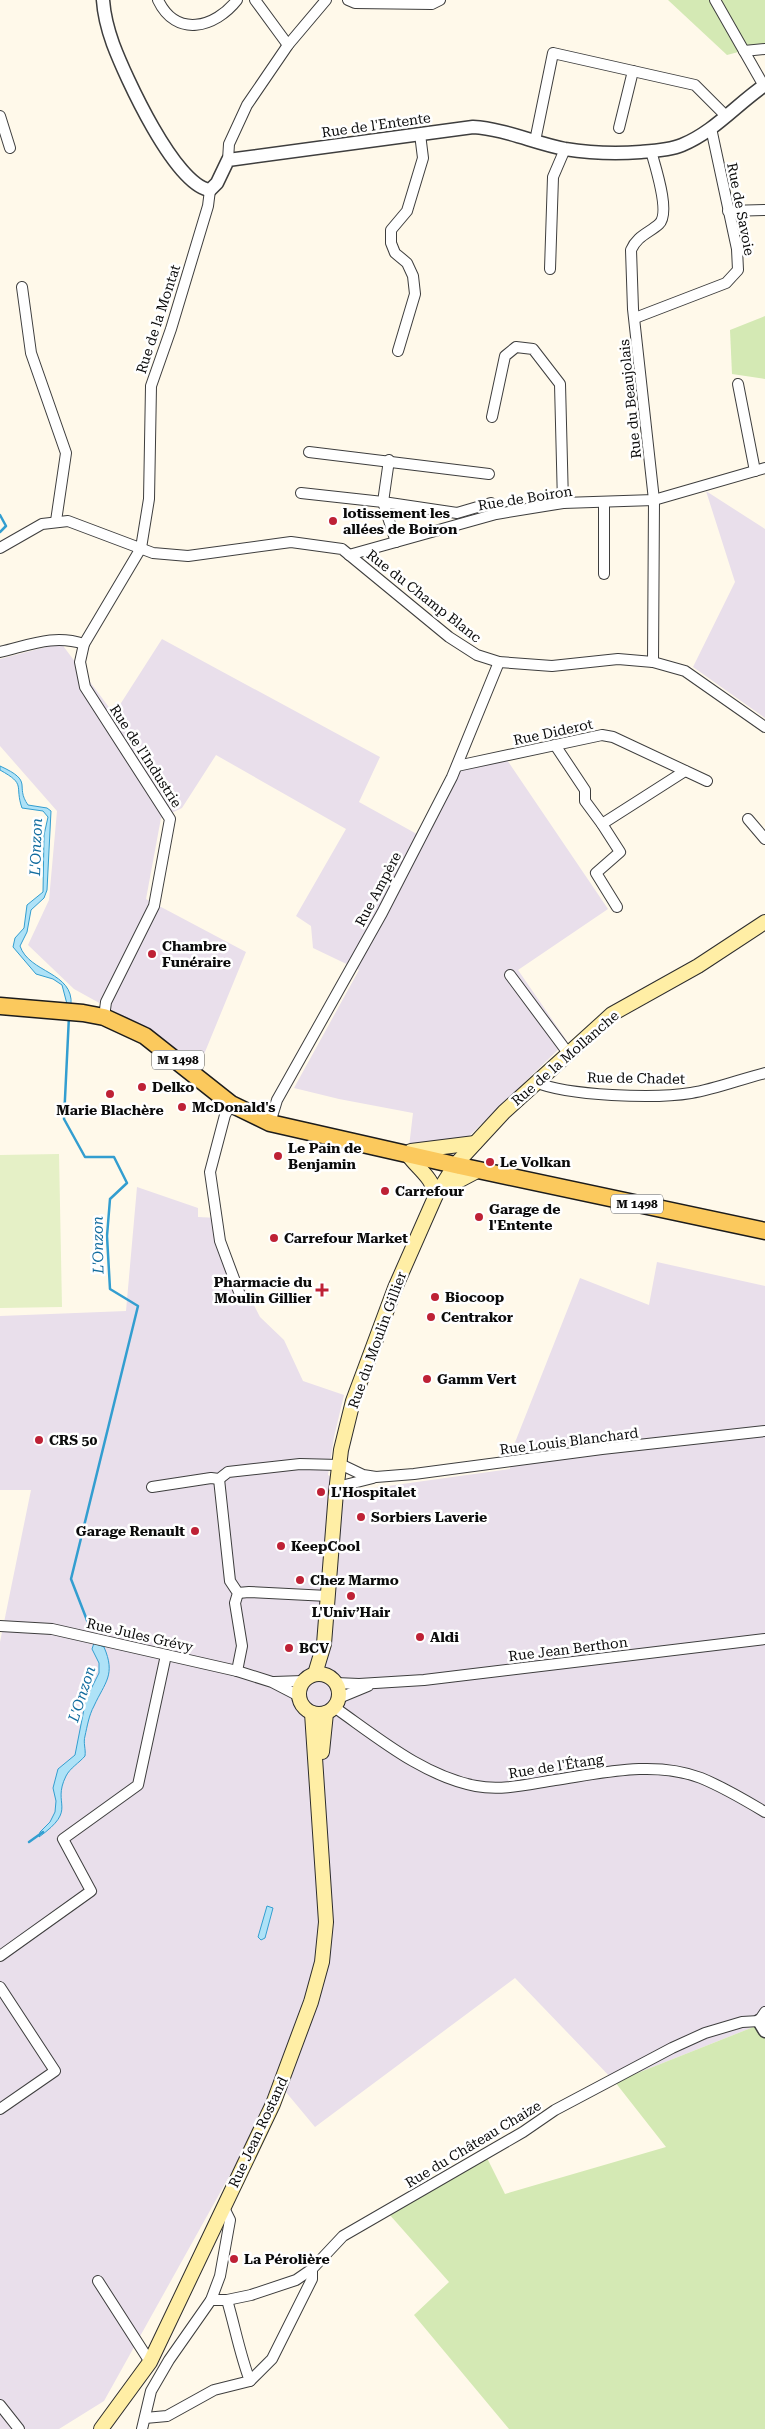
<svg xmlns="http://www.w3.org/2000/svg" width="765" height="2429" viewBox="0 0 765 2429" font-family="'Roboto Serif',serif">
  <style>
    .industrial { fill: #e9dfeb }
    .green { fill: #d4e9b4 }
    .pitch { fill: #e5f0c6 }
    .water { fill: #aee2f7; stroke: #339ed0 }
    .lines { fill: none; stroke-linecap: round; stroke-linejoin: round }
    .stream { stroke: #339ed0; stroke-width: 2.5 }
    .minor-casing { stroke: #3e3e3e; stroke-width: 12 }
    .tertiary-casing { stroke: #3e3e3e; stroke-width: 15 }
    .secondary-casing { stroke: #2d2d2d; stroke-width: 16 }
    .primary-casing { stroke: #1c1c1c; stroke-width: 19 }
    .minor { stroke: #fff; stroke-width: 10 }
    .tertiary { stroke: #fff; stroke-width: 12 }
    .secondary { stroke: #ffeea5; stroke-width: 14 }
    .primary { stroke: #fbc95d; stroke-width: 16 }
    .poi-dot { fill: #be2135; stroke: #fff; stroke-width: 2 }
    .labels { text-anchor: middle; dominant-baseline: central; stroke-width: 5; stroke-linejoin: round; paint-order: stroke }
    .shield { fill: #fff; stroke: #545454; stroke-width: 1 }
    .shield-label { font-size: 12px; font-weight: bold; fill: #0b0b0b }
    .street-label { font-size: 14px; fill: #0b0b0b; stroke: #fff }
    .poi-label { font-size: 14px; font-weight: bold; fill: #0b0b0b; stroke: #fff; text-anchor: start }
    .water-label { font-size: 15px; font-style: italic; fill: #136d9f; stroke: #fff }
  </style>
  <rect width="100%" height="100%" fill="#fff9ea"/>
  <g class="industrial">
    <polygon points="706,491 765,529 765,718 693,667 735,582"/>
    <polygon points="162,639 380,757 359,802 424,838 467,759 503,754 608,909 518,970 567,1041 465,1140 409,1147 413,1113 339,1099 294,1088 359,970 313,948 311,926 296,916 346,829 216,755 182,808 161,818 146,899 246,952 198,1069 139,1025 74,989 28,945 49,900 57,811 0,746 0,659 61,643 114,714"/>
    <polygon points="137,1187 198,1208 198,1217 218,1218 228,1254 260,1317 284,1340 303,1381 344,1395 334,1437 328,1475 352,1491 510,1469 512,1450 580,1278 649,1305 657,1262 765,1286 765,2015 761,2024 615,2082 515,1978 315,2127 280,2085 104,2401 59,2429 0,2429 0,1642 31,1490 0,1490 0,1316 126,1311"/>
  </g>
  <g class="green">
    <polygon points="668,0 765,0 765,45 727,55"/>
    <polygon points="765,316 765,379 732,374 730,330"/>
    <polygon points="765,2015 765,2429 509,2429 414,2315 449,2282 389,2214 486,2156 505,2194 666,2147 615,2082 761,2024"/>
  </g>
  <polygon class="pitch" points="59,1154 62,1307 0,1308 0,1155"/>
  <g class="water">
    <path d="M0 766C35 782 14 785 28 805L47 808 51 811 47 890 44 898 31 910 27 932 20 946C29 973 74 972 71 1005L67 1004 62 985 53 979 36 974 13 947 15 938 24 928 27 905 43 892 44 835 48 817 43 811 22 808C14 785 27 785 0 770Z"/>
    <path d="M94 1643 104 1647C116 1675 105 1682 94 1706 89 1715 87 1727 85 1736 83 1743 86 1749 85 1756 79 1763 70 1768 66 1776 51 1806 79 1808 39 1837L40 1832 50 1822 55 1812 56 1801 53 1788 58 1769 75 1755 86 1699 99 1673V1663L92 1649Z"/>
    <polygon points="267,1906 273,1908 265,1938 261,1940 258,1937"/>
  </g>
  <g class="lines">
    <g class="stream">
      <polyline points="0,515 6,526 0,532"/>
      <polyline points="69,1016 64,1119 85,1157 114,1157 127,1183 110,1199 107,1236 110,1289 138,1306 71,1579 90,1628"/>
      <polyline points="29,1842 43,1832"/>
    </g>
    <g class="minor-casing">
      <g id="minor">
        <path d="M158 0C176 38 215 28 237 0"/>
        <polyline points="255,0 288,45"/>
        <polyline points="348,0 355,3 432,4 440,0"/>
        <polyline points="715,0 764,86"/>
        <polyline points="744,51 765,49"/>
        <polyline points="0,116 10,148"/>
        <polyline points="619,128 633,71"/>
        <polyline points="535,141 553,53 695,85 726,116"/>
        <path d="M651 151C655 166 671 213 659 224 649 233 637 236 631 250L633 309 654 500 653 662"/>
        <polyline points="228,160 229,144 247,105 288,45 326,0"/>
        <polyline points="728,211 765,210"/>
        <polyline points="550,269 553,177 565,149"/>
        <polyline points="22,287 31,353 66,453 56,521"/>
        <polyline points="635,318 726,283 738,270 737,249 711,128"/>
        <polyline points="398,351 415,294 413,276 407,263 395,253 391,243 391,230 407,211 423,158 420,134"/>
        <polyline points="738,384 755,471"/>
        <polyline points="492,417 505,356 516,347 533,349 560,384 563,503"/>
        <polyline points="309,452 489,474"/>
        <polyline points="389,460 383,502 396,542"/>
        <polyline points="301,493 383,502 457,513 491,503"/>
        <polyline points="604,502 604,574"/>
        <polyline points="0,548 42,524 68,521 153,553 188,556 291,542 342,549 449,637 477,655 499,662 552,666 618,659 653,662 685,671 765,727"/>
        <polyline points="141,548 149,499 151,386 171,329 208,206 210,190"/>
        <polyline points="349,555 496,514 563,503 654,500 765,468"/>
        <path d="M0 652C30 645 54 634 84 644"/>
        <polyline points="555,745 585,790 585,801 602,824 685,771"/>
        <polyline points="457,766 602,735 613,737 707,781"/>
        <polyline points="748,819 765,839"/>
        <polyline points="602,824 620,852 596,873 617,907"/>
        <polyline points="510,975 568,1053"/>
        <polyline points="104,1017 106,1002 154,906 170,819 85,687 80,662 84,644 141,548"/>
        <path d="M535 1082C568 1096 655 1099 691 1093 716 1089 741 1079 765 1073"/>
        <polyline points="231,1104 225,1115 210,1172 220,1241 239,1292"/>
        <polyline points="270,1123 277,1100 382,913 452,777 499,662"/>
        <polyline points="340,1464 363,1475 376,1477 414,1474 602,1449 765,1431"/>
        <polyline points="219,1479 230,1581 238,1593 235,1603 242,1646 237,1671"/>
        <polyline points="152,1487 211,1478 219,1479 228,1472 300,1464 339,1465"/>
        <polyline points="337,1487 373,1478"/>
        <polyline points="238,1593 249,1592 328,1596"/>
        <polyline points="0,1626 52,1629 237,1671 272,1682 299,1696"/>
        <polyline points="274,1682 303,1681"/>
        <polyline points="336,1683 359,1684 424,1680 765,1639"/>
        <polyline points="339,1698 368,1686"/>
        <path d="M334 1707C377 1737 423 1776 476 1786 502 1791 529 1784 555 1780 602 1773 655 1760 701 1778 723 1787 745 1800 765 1812"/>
        <polyline points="0,1956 91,1891 63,1839 138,1785 166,1655"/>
        <polyline points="0,1987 55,2071 0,2109"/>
        <polyline points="98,2281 150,2362"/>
        <polyline points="211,2300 227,2300 251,2295 296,2280 312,2269 343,2236 523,2132 555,2110 672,2048 705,2033 742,2022 759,2021 765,2012"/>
        <polyline points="250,2381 272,2359 312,2279 312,2269"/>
        <polyline points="0,2405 19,2429"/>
        <path d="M145 2418 167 2416 214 2390 250 2381C240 2355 235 2327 227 2300"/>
        <polyline points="142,2429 151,2391 169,2360 211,2300 220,2276 230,2220 223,2206"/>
      </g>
    </g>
    <g class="tertiary-casing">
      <g id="tertiary">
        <path d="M103 0C104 15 108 30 113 44 125 76 175 186 210 190L217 183 228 160 473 127C505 129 534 143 565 149 590 153 615 154 641 152 654 151 670 150 682 145 714 132 737 104 765 85"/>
        <polyline points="759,2021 765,2031"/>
      </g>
    </g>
    <g class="secondary-casing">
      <g id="secondary">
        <polyline points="411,1151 475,1143"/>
        <path d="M408 1155C418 1169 432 1177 436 1195"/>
        <polyline points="443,1189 479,1170"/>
        <circle cx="319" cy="1694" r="20"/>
        <polyline points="315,1674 324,1644 336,1492 341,1450 353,1401 395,1288 436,1195 455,1165 504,1112 612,1014 698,966 765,922"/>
        <polyline points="322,1752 326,1713"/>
        <polyline points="101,2429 150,2362 273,2104 311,2002 322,1962 326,1922 312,1713"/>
      </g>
    </g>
    <g class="primary-casing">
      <polyline id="primary" points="0,1006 83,1013 104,1017 145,1036 231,1104 270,1123 455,1165 765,1231"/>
    </g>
    <use href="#minor" class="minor"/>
    <use href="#tertiary" class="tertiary"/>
    <use href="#secondary" class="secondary"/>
    <use href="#primary" class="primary"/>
  </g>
  <g class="poi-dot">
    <circle cx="333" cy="521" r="5"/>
    <circle cx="152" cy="954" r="5"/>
    <circle cx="142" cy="1087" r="5"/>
    <circle cx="110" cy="1094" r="5"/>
    <circle cx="182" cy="1107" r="5"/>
    <circle cx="278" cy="1156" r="5"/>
    <circle cx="490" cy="1162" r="5"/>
    <circle cx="385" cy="1191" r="5"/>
    <circle cx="479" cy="1217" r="5"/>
    <circle cx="274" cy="1238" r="5"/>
    <path d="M319.5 1282.5h5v5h5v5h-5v5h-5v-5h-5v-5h5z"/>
    <circle cx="435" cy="1297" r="5"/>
    <circle cx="431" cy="1317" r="5"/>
    <circle cx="427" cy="1379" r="5"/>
    <circle cx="39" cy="1440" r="5"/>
    <circle cx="321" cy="1492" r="5"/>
    <circle cx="361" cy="1517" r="5"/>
    <circle cx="195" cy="1531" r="5"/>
    <circle cx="281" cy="1546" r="5"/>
    <circle cx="300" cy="1580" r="5"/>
    <circle cx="351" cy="1596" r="5"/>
    <circle cx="420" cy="1637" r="5"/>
    <circle cx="289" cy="1648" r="5"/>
    <circle cx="234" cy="2259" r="5"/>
  </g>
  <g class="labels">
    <g class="shield">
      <rect x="152" y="1050.5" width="52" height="19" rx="4"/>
      <rect x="611" y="1194.5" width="52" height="19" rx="4"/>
    </g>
    <g class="shield-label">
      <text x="178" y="1060">M 1498</text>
      <text x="637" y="1204">M 1498</text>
    </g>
    <g class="street-label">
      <text transform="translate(376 125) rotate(-8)">Rue de l'Entente</text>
      <text transform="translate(741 209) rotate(79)">Rue de Savoie</text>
      <text transform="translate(158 319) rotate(-72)">Rue de la Montat</text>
      <text transform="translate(630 399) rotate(-96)">Rue du Beaujolais</text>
      <text transform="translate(525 498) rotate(-9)">Rue de Boiron</text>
      <text transform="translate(424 596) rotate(38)">Rue du Champ Blanc</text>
      <text transform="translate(553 732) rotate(-12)">Rue Diderot</text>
      <text transform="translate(146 756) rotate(57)">Rue de l'Industrie</text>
      <text transform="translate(378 889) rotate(-62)">Rue Ampère</text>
      <text transform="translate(565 1058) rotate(-41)">Rue de la Mollanche</text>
      <text transform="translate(636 1078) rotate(1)">Rue de Chadet</text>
      <text transform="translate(377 1340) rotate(-70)">Rue du Moulin Gillier</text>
      <text transform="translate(569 1441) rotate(-7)">Rue Louis Blanchard</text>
      <text transform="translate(140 1635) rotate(13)">Rue Jules Grévy</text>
      <text transform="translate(568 1649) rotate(-7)">Rue Jean Berthon</text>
      <text transform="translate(556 1766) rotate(-9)">Rue de l'Étang</text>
      <text transform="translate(258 2132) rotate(-65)">Rue Jean Rostand</text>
      <text transform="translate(473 2144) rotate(-31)">Rue du Château Chaize</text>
    </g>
    <g class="poi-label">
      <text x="343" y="513">lotissement les<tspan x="343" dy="16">allées de Boiron</tspan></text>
      <text x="162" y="946">Chambre<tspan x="162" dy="16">Funéraire</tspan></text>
      <text x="152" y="1087">Delko</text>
      <text x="192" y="1107">McDonald's</text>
      <text x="110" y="1110" text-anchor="middle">Marie Blachère</text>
      <text x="288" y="1148">Le Pain de<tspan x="288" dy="16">Benjamin</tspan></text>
      <text x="500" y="1162">Le Volkan</text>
      <text x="395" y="1191">Carrefour</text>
      <text x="489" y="1209">Garage de<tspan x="489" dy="16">l'Entente</tspan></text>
      <text x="284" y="1238">Carrefour Market</text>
      <text x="312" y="1282" text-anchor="end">Pharmacie du<tspan x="312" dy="16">Moulin Gillier</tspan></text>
      <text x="445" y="1297">Biocoop</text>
      <text x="441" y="1317">Centrakor</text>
      <text x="437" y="1379">Gamm Vert</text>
      <text x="49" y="1440">CRS 50</text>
      <text x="331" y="1492">L'Hospitalet</text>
      <text x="371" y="1517">Sorbiers Laverie</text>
      <text x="185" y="1531" text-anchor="end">Garage Renault</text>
      <text x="291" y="1546">KeepCool</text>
      <text x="310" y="1580">Chez Marmo</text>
      <text x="351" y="1612" text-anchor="middle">L'Univ’Hair</text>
      <text x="430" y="1637">Aldi</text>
      <text x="299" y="1648">BCV</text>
      <text x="244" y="2259">La Pérolière</text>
    </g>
    <g class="water-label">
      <text transform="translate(36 847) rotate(-88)">L'Onzon</text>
      <text transform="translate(98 1245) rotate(-91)">L'Onzon</text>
      <text transform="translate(82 1694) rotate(-72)">L'Onzon</text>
    </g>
  </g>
</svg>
